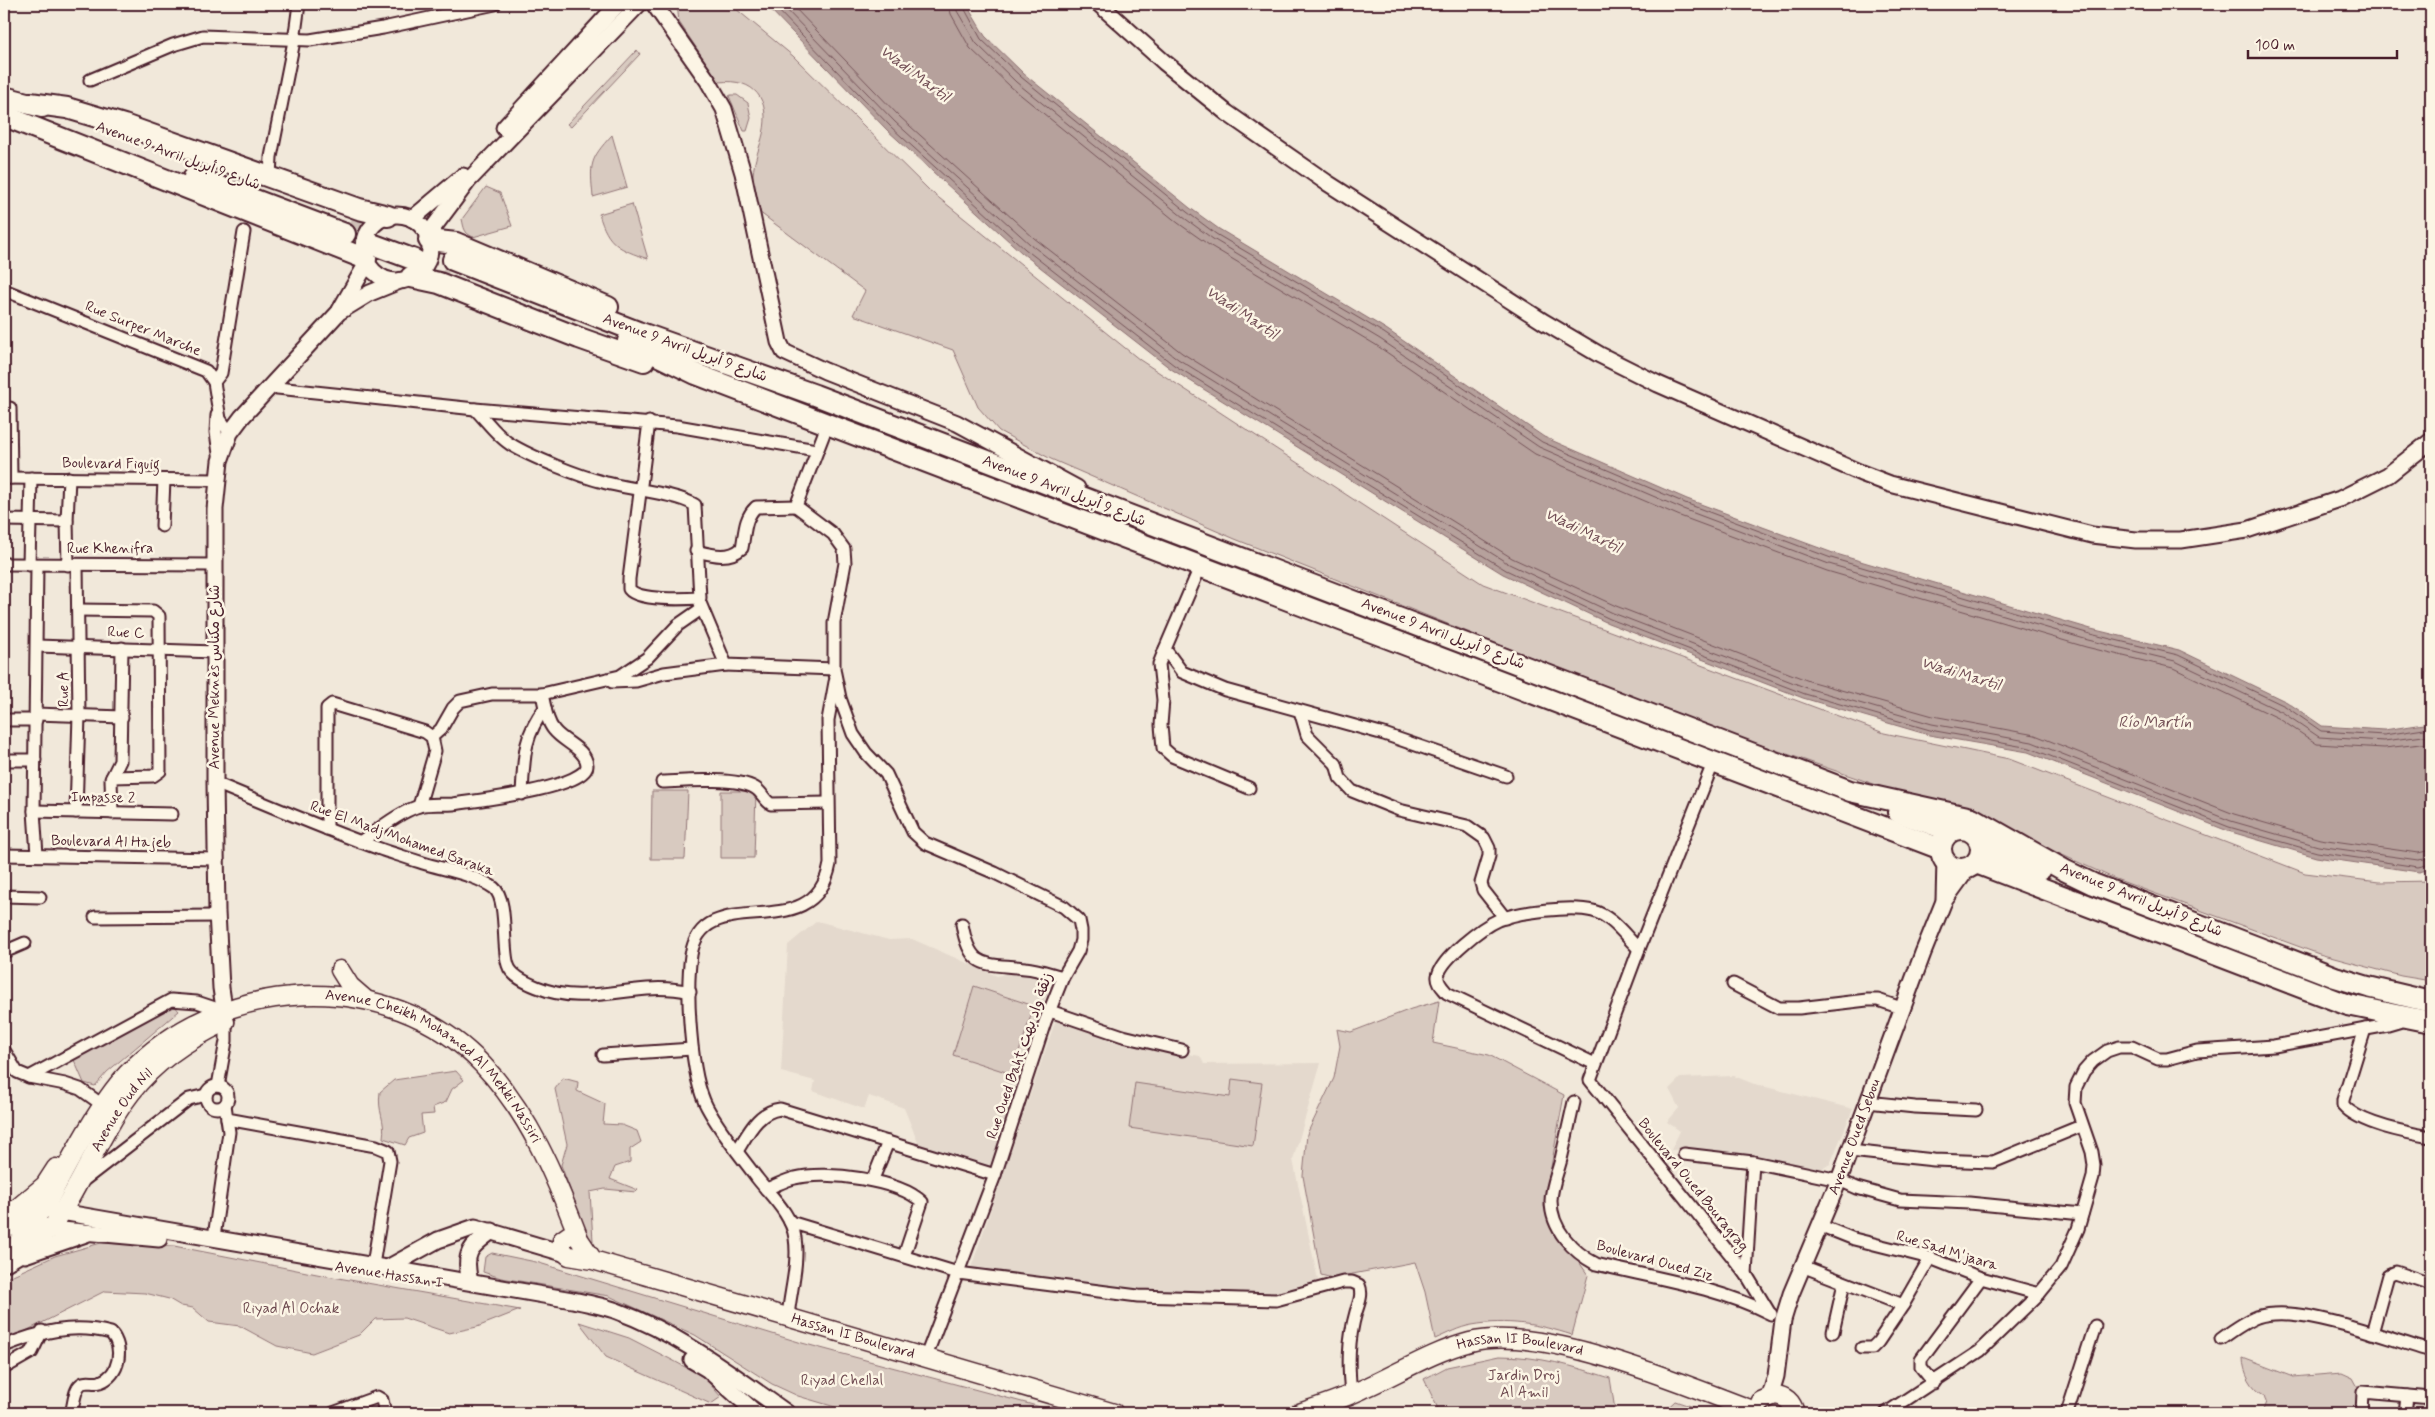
<svg xmlns="http://www.w3.org/2000/svg" width="2435" height="1417" viewBox="0 0 2435 1417" font-family="Mynerve,'Playpen Sans Arabic',sans-serif">
  <style>
    .built { fill: #e4d9cd }
    .green { fill: #d8cac0; stroke: #917476 }
    .water { fill: #b6a19c; stroke: #8b6d6f }
    .lines { fill: none; stroke-linecap: round; stroke-linejoin: round }
    .shore { stroke: #755358; stroke-width: 1 }
    .highway-tunnel { stroke: #d0c0b7; stroke-width: 20; stroke-dasharray: 20 10; stroke-linecap: butt }
    .street-casing { stroke: #4a1f2b; stroke-width: 15 }
    .secondary-casing { stroke: #4a1f2b; stroke-width: 19 }
    .primary-casing { stroke: #4a1f2b; stroke-width: 21 }
    .highway-casing { stroke: #4a1f2b; stroke-width: 24 }
    .street { stroke: #fcf5e5; stroke-width: 11 }
    .secondary { stroke: #fcf5e5; stroke-width: 15 }
    .primary { stroke: #fcf5e5; stroke-width: 18 }
    .highway { stroke: #fcf5e5; stroke-width: 20 }
    .labels { text-anchor: middle; dominant-baseline: central; stroke-width: 5; stroke-linejoin: round; paint-order: stroke }
    .street-label { font-size: 15px; fill: #4a1f2b; stroke: #fcf5e5 }
    .park-label { font-size: 15px; fill: #6e4a50; stroke: #fcf5e5 }
    .water-label { font-size: 16px; font-style: italic; fill: #704c53; stroke: #fcf5e5 }
  </style>
  <rect width="100%" height="100%" fill="#f1e8da"/>
  <filter id="ink" filterUnits="userSpaceOnUse"><feTurbulence type="fractalNoise" baseFrequency=".02" numOctaves="2"/><feDisplacementMap in="SourceGraphic" scale="10" xChannelSelector="R" yChannelSelector="G"/><feConvolveMatrix kernelMatrix="1 2 1 2 8 2 1 2 1" color-interpolation-filters="sRGB"/></filter>
  <g filter="url(#ink)">
    <g class="built">
      <polygon points="817,921 889,940 912,939 997,976 1017,971 1052,978 991,1165 919,1145 904,1108 869,1096 864,1109 813,1091 815,1081 781,1072 788,945"/>
      <polygon points="1057,1016 1138,1045 1200,1056 1204,1064 1321,1063 1293,1160 1319,1285 1277,1297 1149,1296 970,1271"/>
      <polygon points="1734,1076 1754,1084 1853,1109 1830,1164 1815,1173 1745,1155 1726,1158 1703,1149 1671,1150 1680,1131 1667,1122 1679,1108 1669,1089 1680,1078"/>
    </g>
    <g class="green">
      <path d="M677 4H730L793 56 929 190 1140 360 1483 584 1884 733 2009 759 2305 873 2379 882 2431 881V981L2401 976 2319 954 2113 878 2025 838 1988 815 1894 791 1683 718 1235 539 1051 459 999 431 978 407 953 350 853 315 865 291 759 212C757 201 752 186 753 175 754 160 760 147 763 134 771 100 755 78 719 82L679 22Z"/>
      <polygon points="637,50 640,54 571,127 567,124"/>
      <polygon points="731,95 737,95 748,103 751,118 747,131 744,131 729,96"/>
      <path d="M612 135 627 187 593 197C590 164 589 160 612 135Z"/>
      <path d="M486 187 500 193 512 226 473 237C464 233 464 228 462 219Z"/>
      <path d="M632 204 648 259C619 249 608 245 599 214Z"/>
      <polygon points="652,791 688,791 685,859 651,859"/>
      <polygon points="721,791 756,791 754,858 721,858"/>
      <polygon points="974,986 1034,1006 1012,1074 953,1055"/>
      <path d="M1439 1001 1433 1043 1489 1055 1564 1095 1544 1206 1559 1233 1588 1275 1572 1335C1539 1324 1506 1319 1472 1325 1459 1327 1447 1334 1435 1339L1425 1292 1415 1262 1332 1278 1321 1275 1303 1176 1307 1134 1334 1078 1340 1046 1337 1029 1351 1032 1411 1009Z"/>
      <polygon points="174,1005 179,1011 107,1072 95,1086 84,1083 74,1060 156,1012"/>
      <path d="M456 1071 464 1080 452 1089 446 1102 433 1107 434 1114 421 1115 423 1133 409 1138 405 1145 383 1138C386 1120 377 1112 380 1092L394 1080Z"/>
      <polygon points="563,1078 578,1082 577,1091 605,1104 603,1124 622,1125 637,1131 641,1142 630,1149 630,1162 615,1167 610,1179 638,1190 636,1192 605,1189 590,1192 593,1241 585,1238 578,1225 579,1213 561,1165 567,1144 555,1089"/>
      <polygon points="1232,1079 1262,1083 1253,1146 1129,1128 1135,1083 1230,1097"/>
      <polygon points="101,1243 174,1246 327,1276 520,1310 477,1327 449,1333 404,1318 375,1319 359,1335 312,1353 277,1346 240,1326 209,1322 193,1308 181,1306 169,1299 145,1293 105,1291 4,1342 4,1279 55,1256"/>
      <polygon points="492,1253 536,1262 802,1343 1063,1413 914,1413 907,1410 842,1409 798,1396 772,1384 695,1335 609,1296 501,1278 483,1272 485,1257"/>
      <polygon points="579,1322 629,1338 674,1361 705,1378 721,1397 711,1404 606,1357"/>
      <path d="M1499 1356C1539 1356 1573 1366 1610 1378L1615 1410 1625 1413H1440L1424 1379 1447 1367Z"/>
      <path d="M2243 1358 2293 1377 2342 1373 2353 1378 2359 1389 2358 1413H2262L2266 1402 2264 1395C2252 1389 2243 1372 2243 1358Z"/>
      <polygon points="1675,1401 1711,1413 1662,1413"/>
    </g>
    <polygon class="water" points="765,4 966,4 985,36 1024,74 1190,208 1219,229 1386,329 1544,437 1687,499 1833,553 2091,629 2179,650 2287,702 2322,726 2384,730 2431,723 2431,869 2419,872 2316,857 2228,831 2028,752 1929,735 1803,698 1608,623 1503,574 1171,369 1022,253 887,130"/>
    <g class="lines">
      <g class="shore">
        <polyline points="772,4 891,127 1025,249 1174,365 1506,570 1610,619 1805,694 1930,730 2030,748 2229,827 2317,852 2418,867 2431,864"/>
        <polyline points="781,4 895,122 1030,244 1178,359 1509,564 1613,613 1807,688 1932,724 2032,742 2231,821 2318,846 2418,860 2431,858"/>
        <polyline points="791,4 900,117 1034,238 1182,353 1512,558 1616,606 1809,681 1933,716 2035,735 2234,814 2320,839 2418,853 2431,850"/>
        <polyline points="949,4 951,14 970,48 1011,87 1178,223 1209,245 1376,345 1535,454 1680,516 1827,571 2086,647 2173,668 2278,718 2317,744 2384,748 2431,743"/>
        <polyline points="956,4 957,11 976,43 1016,82 1183,217 1213,239 1380,339 1539,447 1683,509 1829,564 2088,640 2175,661 2282,712 2319,737 2384,741 2431,735"/>
        <polyline points="962,4 981,39 1021,77 1187,212 1216,234 1384,333 1542,442 1685,503 1831,558 2090,634 2178,655 2285,706 2321,731 2384,735 2431,728"/>
      </g>
      <g class="highway-tunnel">
        <polyline points="351,221 378,232"/>
        <polyline points="415,260 448,273"/>
      </g>
      <g class="street-casing">
        <g id="street">
          <polyline points="90,80 173,45 203,36 310,40 383,28 495,4"/>
          <polyline points="270,177 271,157 294,41 299,4"/>
          <polyline points="4,290 206,371 214,382 220,419 230,433"/>
          <polyline points="214,382 221,373 244,232"/>
          <polyline points="268,387 475,409 677,426 816,450"/>
          <polyline points="10,408 11,478"/>
          <path d="M475 409C486 420 497 436 510 444 531 457 579 476 603 482 627 489 676 493 695 505L700 598C685 599 638 601 629 589V579L649 422"/>
          <polyline points="217,415 216,432 220,461"/>
          <polyline points="828,423 796,506 833,534 844,549 845,563 834,623 834,669 840,698 853,734 866,753 886,774 913,832 925,843 995,873 1064,907 1079,920 1081,930 1081,940 1078,951 1063,977 1045,1022 995,1175 925,1359"/>
          <polyline points="4,478 217,480"/>
          <polyline points="4,520 67,521 69,478"/>
          <polyline points="67,521 68,565"/>
          <polyline points="162,526 164,480"/>
          <path d="M696 551C712 555 729 560 742 548 745 533 744 518 756 507L796 506"/>
          <polyline points="4,564 216,565"/>
          <polyline points="29,565 31,478"/>
          <polyline points="37,565 34,811 37,855"/>
          <polyline points="1201,565 1165,649 1182,672 1225,690 1384,734 1506,776"/>
          <polyline points="700,603 726,665 834,669"/>
          <polyline points="78,610 153,611 159,616 160,771 153,776 112,777"/>
          <polyline points="37,646 215,652"/>
          <polyline points="1165,649 1159,664 1163,700 1161,725 1163,748 1172,756 1249,788"/>
          <polyline points="612,682 636,681 664,673 726,665"/>
          <polyline points="1300,711 1307,735 1336,764 1340,778 1352,791 1399,810 1467,826 1484,838 1489,848 1489,856 1481,883 1483,890 1505,918"/>
          <polyline points="36,714 122,717"/>
          <polyline points="4,720 36,720"/>
          <polyline points="432,737 441,729 453,708 460,701 492,694 542,694 620,676 647,658 678,625 701,609"/>
          <polyline points="4,760 35,760"/>
          <polyline points="1714,761 1639,949 1590,1080 1746,1274 1769,1312"/>
          <path d="M662 782C684 781 736 777 755 788 762 792 764 800 771 804L828 803"/>
          <path d="M215 783C271 806 326 830 383 850 396 854 410 859 423 863 446 870 474 874 494 888 508 899 502 948 508 965 511 976 527 983 537 987 590 1009 635 979 690 992"/>
          <path d="M522 794C524 759 523 736 545 708"/>
          <polyline points="34,811 172,814"/>
          <polyline points="76,812 79,715 77,565"/>
          <polyline points="112,813 111,779 120,761 122,648"/>
          <polyline points="327,829 327,708 332,704 425,732 432,737 435,751 419,806"/>
          <path d="M360 842C378 830 398 813 419 806 429 803 442 805 453 804 473 801 588 788 587 765 586 749 563 742 554 730 546 721 545 706 542 694"/>
          <polyline points="4,855 217,859"/>
          <polyline points="4,896 40,897"/>
          <polyline points="95,917 218,916"/>
          <path d="M962 924C970 971 986 963 1025 968 1038 969 1051 974 1063 977"/>
          <polyline points="4,952 25,943"/>
          <polyline points="1733,984 1779,1008 1799,1008 1867,1000 1878,1000 1904,1009"/>
          <polyline points="1050,1011 1123,1036 1182,1050"/>
          <path d="M2365 1029 2343 1100V1105C2359 1124 2408 1133 2431 1137"/>
          <polyline points="4,1050 17,1072 29,1077 65,1084 80,1089 104,1106"/>
          <polyline points="603,1055 692,1049"/>
          <path d="M1595 1064 1447 993C1443 988 1437 983 1438 976 1441 959 1482 927 1498 920 1518 912 1572 905 1593 911 1612 916 1625 936 1639 949"/>
          <polyline points="29,1077 171,1000 197,1002 224,1011"/>
          <polyline points="218,1086 226,1041 226,1022"/>
          <circle cx="217" cy="1097" r="11"/>
          <path d="M1574 1102C1570 1120 1566 1137 1562 1155 1559 1170 1551 1186 1551 1201 1551 1229 1573 1252 1596 1264 1655 1278 1717 1287 1771 1314"/>
          <polyline points="1867,1102 1915,1107 1976,1110"/>
          <polyline points="227,1119 376,1146 388,1151 390,1161 373,1265"/>
          <path d="M737 1151C748 1134 757 1112 780 1109L995 1175"/>
          <polyline points="1850,1151 1934,1160 1993,1162 2081,1126"/>
          <polyline points="1684,1154 1753,1162 1839,1180 1857,1188 1900,1200 1969,1203 2082,1214"/>
          <polyline points="873,1179 888,1142"/>
          <polyline points="84,1180 189,1099 206,1095"/>
          <path d="M766 1189C775 1186 785 1180 795 1178 826 1170 899 1180 922 1202L904 1256"/>
          <path d="M790 1222 958 1273 1138 1296 1276 1300 1343 1282H1352L1359 1285C1363 1294 1359 1303 1356 1312 1348 1340 1348 1365 1351 1394"/>
          <polyline points="1819,1225 1854,1239 1930,1258 1981,1278 2039,1294"/>
          <polyline points="214,1237 229,1132 225,1105"/>
          <polyline points="1802,1266 1903,1305"/>
          <polyline points="1746,1274 1753,1162"/>
          <path d="M788 1317C790 1292 799 1264 795 1238 792 1215 771 1196 757 1178 740 1155 721 1133 707 1107 690 1076 686 990 691 955 703 879 814 951 830 864L828 720 835 682"/>
          <polyline points="1833,1332 1844,1283"/>
          <polyline points="2372,1333 2388,1275 2395,1272 2431,1284"/>
          <path d="M2221 1339C2232 1331 2244 1322 2257 1317 2301 1303 2386 1339 2431 1351"/>
          <path d="M4 1346C39 1332 73 1323 111 1333 124 1348 120 1375 100 1382 94 1384 86 1380 81 1384 74 1389 74 1405 71 1413"/>
          <polyline points="1862,1348 1872,1348 1878,1342 1903,1305 1930,1258"/>
          <polyline points="4,1368 32,1352 42,1331"/>
          <polyline points="1934,1383 1921,1367 1921,1359 1981,1278"/>
          <polyline points="333,1413 377,1397 382,1400 385,1413"/>
          <polyline points="1886,1413 1980,1351 2039,1294 2061,1267 2078,1229 2093,1177 2094,1165 2092,1152 2075,1103 2076,1087 2084,1071 2093,1061 2107,1051 2119,1047 2132,1047 2158,1059 2167,1059 2197,1051 2274,1046 2388,1025 2405,1020"/>
          <polyline points="2067,1413 2095,1326"/>
          <polyline points="2362,1413 2363,1392 2431,1398"/>
          <polyline points="2405,1413 2407,1396"/>
        </g>
      </g>
      <g class="secondary-casing">
        <g id="secondary">
          <polyline points="654,4 708,81 724,109 743,173 779,342 784,352 825,371 957,423 1077,488"/>
          <polyline points="1099,4 1164,62 1227,113 1326,182 1544,322 1600,355 1658,384 1861,473 1890,484 2092,535 2136,540 2181,540 2247,530 2340,499 2388,475 2431,441"/>
          <polyline points="504,128 618,4"/>
          <circle cx="397" cy="248" r="33"/>
          <polyline points="412,219 463,176"/>
          <polyline points="427,236 468,181 639,4"/>
          <polyline points="340,310 367,263"/>
          <polyline points="1944,901 1968,868"/>
          <polyline points="226,1022 221,988 217,912 215,783 215,509 220,461 230,433 242,417 339,312 370,293 402,280"/>
          <path d="M4 1252 26 1235 44 1209 572 1300C587 1303 603 1306 617 1311 680 1334 733 1375 787 1413"/>
          <polyline points="25,1255 86,1234"/>
          <polyline points="4,1264 24,1252 51,1229 159,1239"/>
          <polyline points="389,1267 438,1240 475,1227 563,1253"/>
          <path d="M470 1281C463 1253 470 1247 492 1231"/>
          <polyline points="692,1360 707,1369 756,1413"/>
          <path id="s1" d="M1770 1396 1776 1376 1783 1320 1791 1294 1839 1180 1923 953 1944 901 1945 860"/>
        </g>
      </g>
      <g class="primary-casing">
        <g id="primary">
          <polyline points="340,970 350,986 365,999"/>
          <polyline points="15,1210 45,1185 56,1168"/>
          <path id="s2" d="M4 1211 44 1209C66 1168 97 1106 127 1074 220 976 388 965 483 1065 529 1113 555 1176 578 1236"/>
          <path id="s3" d="M4 1227 33 1226 51 1229C81 1186 99 1135 131 1093 155 1061 189 1039 225 1022"/>
          <path id="s4" d="M593 1260 577 1236 569 1235 562 1240V1250L569 1256 593 1260 1114 1413"/>
          <path id="s5" d="M1299 1413C1321 1406 1342 1399 1363 1389 1399 1373 1432 1352 1470 1342 1541 1324 1678 1382 1747 1408L1753 1413"/>
          <path d="M1755 1413 1761 1401 1775 1395C1786 1396 1792 1402 1795 1413"/>
        </g>
      </g>
      <g class="highway-casing">
        <g id="highway">
          <polyline points="4,97 42,107"/>
          <polyline points="30,103 67,108 124,125 359,209 388,216"/>
          <polyline points="10,118 366,259"/>
          <polyline points="194,177 345,234"/>
          <polyline points="429,240 456,243 608,307"/>
          <polyline points="372,244 415,260"/>
          <polyline points="453,260 638,332 815,395 1850,791 1972,818 2064,870 2093,884 2335,977 2368,987 2431,1002"/>
          <polyline points="411,277 439,283 579,338 644,361"/>
          <polyline points="628,341 696,374 1941,849"/>
          <polyline points="1898,812 1951,831"/>
          <circle cx="1961" cy="849" r="20"/>
          <polyline points="1980,841 2003,855 2041,869"/>
          <polyline points="1976,863 2348,1005 2431,1022"/>
        </g>
      </g>
      <use href="#street" class="street"/>
      <use href="#secondary" class="secondary"/>
      <use href="#primary" class="primary"/>
      <use href="#highway" class="highway"/>
    </g>
  </g>
  <g class="labels">
    <g class="street-label">
      <text transform="translate(178 156) rotate(20)">Avenue 9 Avril شارع 9 أبريل</text>
      <text transform="translate(143 329) rotate(22)">Rue Surper Marche</text>
      <text transform="translate(685 348) rotate(20)">Avenue 9 Avril شارع 9 أبريل</text>
      <text transform="translate(111 464) rotate(1)">Boulevard Figuig</text>
      <text transform="translate(1064 491) rotate(21)">Avenue 9 Avril شارع 9 أبريل</text>
      <text x="110" y="549">Rue Khenifra</text>
      <text transform="translate(126 633) rotate(2)">Rue C</text>
      <text transform="translate(1443 634) rotate(21)">Avenue 9 Avril شارع 9 أبريل</text>
      <text transform="translate(215 677) rotate(-90)">Avenue Meknès شارع مكناس</text>
      <text transform="translate(64 689) rotate(-91)">Rue A</text>
      <text transform="translate(103 798) rotate(1)">Impasse 2</text>
      <text transform="translate(402 839) rotate(20)">Rue El Madj Mohamed Baraka</text>
      <text transform="translate(111 842) rotate(1)">Boulevard Al Hajeb</text>
      <text transform="translate(2141 900) rotate(22)">Avenue 9 Avril شارع 9 أبريل</text>
      <text transform="translate(1020 1056) rotate(-71)">Rue Oued Baht زنقة واد بهت</text>
      <text stroke="none"><textPath href="#s2" startOffset="554">Avenue Cheikh Mohamed Al Mekki Nassiri</textPath></text>
      <text stroke="none"><textPath href="#s3" startOffset="186">Avenue Oud Nil</textPath></text>
      <text stroke="none"><textPath href="#s1" startOffset="274">Avenue Oued Sebou</textPath></text>
      <text transform="translate(1693 1185) rotate(51)">Boulevard Oued Bouragrag</text>
      <text transform="translate(1947 1251) rotate(17)">Rue Sad M'jaara</text>
      <text transform="translate(1655 1261) rotate(15)">Boulevard Oued Ziz</text>
      <text transform="translate(389 1275) rotate(9)">Avenue Hassan I</text>
      <text stroke="none"><textPath href="#s4" startOffset="360">Hassan II Boulevard</textPath></text>
      <text stroke="none"><textPath href="#s5" startOffset="236">Hassan II Boulevard</textPath></text>
    </g>
    <g class="park-label">
      <text x="291" y="1309">Riyad Al Ochak</text>
      <text x="1524" y="1376">Jardin Droj<tspan x="1524" dy="17">Al Amil</tspan></text>
      <text x="842" y="1381">Riyad Chellal</text>
    </g>
    <g class="water-label">
      <text transform="translate(915 74) rotate(37)">Wadi Martil</text>
      <text transform="translate(1242 313) rotate(34)">Wadi Martil</text>
      <text transform="translate(1583 531) rotate(26)">Wadi Martil</text>
      <text transform="translate(1961 674) rotate(17)">Wadi Martil</text>
      <text x="2155" y="722">Río Martín</text>
    </g>
  </g>
  <rect width="2435" height="1417" fill="none" stroke="#fcf5e5" stroke-width="20"/>
  <rect x="10" y="10" width="2415" height="1397" fill="none" stroke="#4a1f2b" stroke-width="2" filter="url(#ink)"/>
  <path d="M2248 50v8h149v-8" fill="none" stroke="#4a1f2b" stroke-width="2.5"/>
  <text x="2255" y="50" font-size="15" fill="#4a1f2b" stroke="#fcf5e5" stroke-width="4" paint-order="stroke">100 m</text>
</svg>
